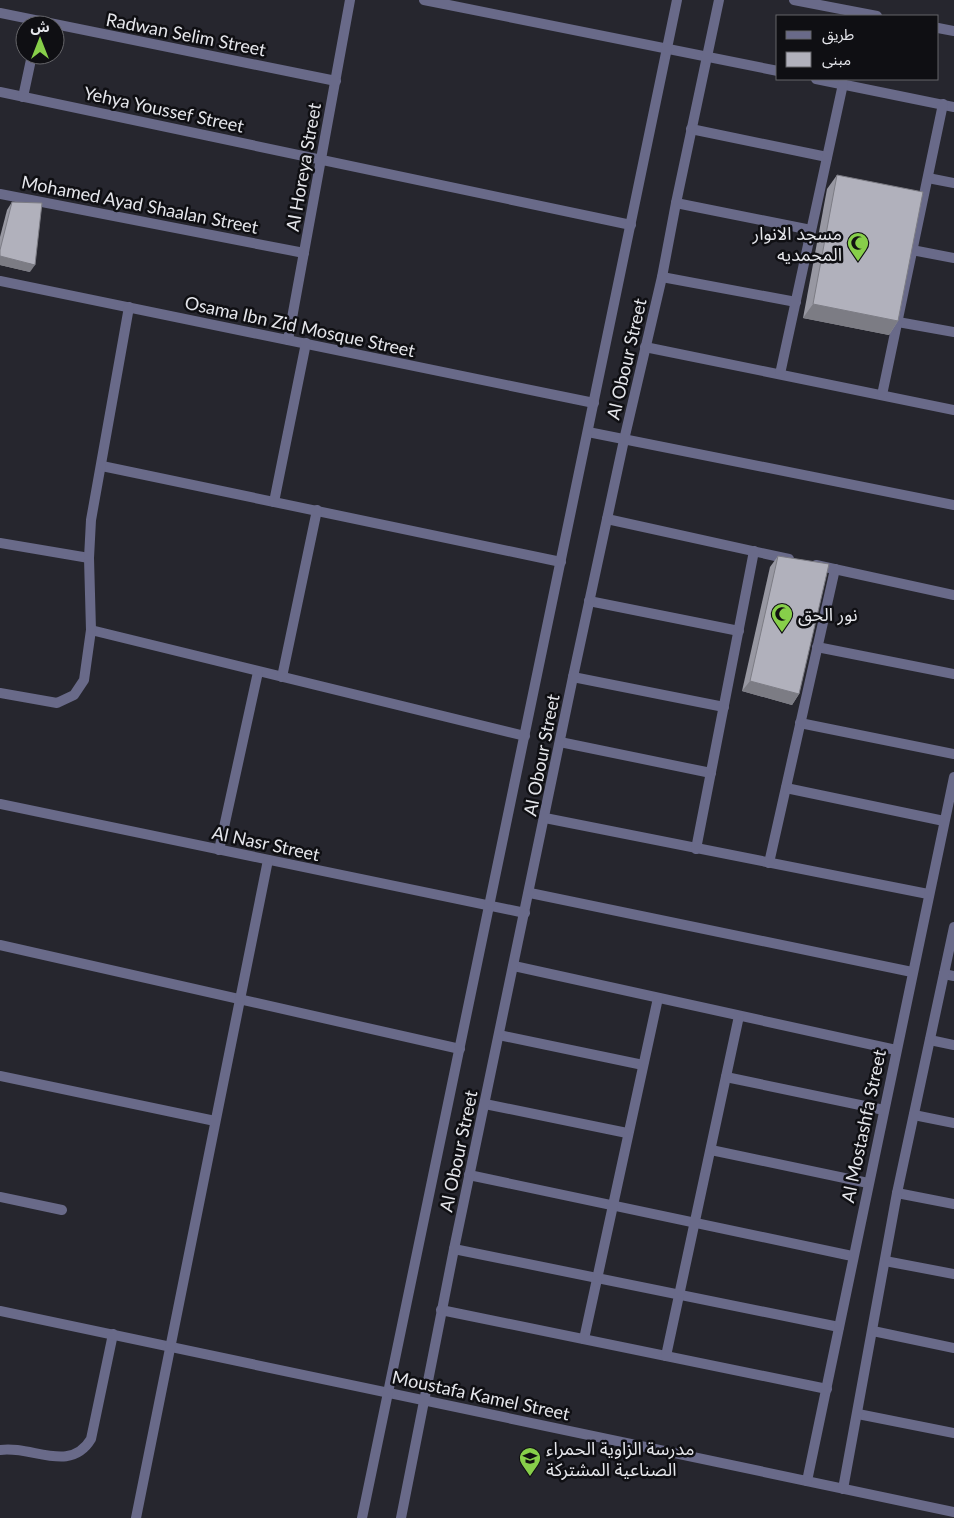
<svg xmlns="http://www.w3.org/2000/svg" width="954" height="1518" viewBox="0 0 954 1518" font-family="Lato,'Noto Sans Arabic',sans-serif">
  <style>
    .lines { fill: none; stroke-linecap: round; stroke-linejoin: round }
    .service { stroke: #696a89; stroke-width: 10 }
    .minor { stroke: #696a89; stroke-width: 10 }
    .wall { fill: #9898a2 }
    .shaded-wall { fill: #7c7c84 }
    .building { fill: #b1b1bc; stroke: #7c7c84 }
    .labels { text-anchor: middle; dominant-baseline: central; stroke-width: 5; stroke-linejoin: round; paint-order: stroke }
    .street-label { font-size: 18px; fill: #e5e6eb; stroke: #0f0f13 }
    .poi-label { font-size: 18px; fill: #e5e6eb; stroke: #0f0f13; text-anchor: start }
  </style>
  <rect width="100%" height="100%" fill="#26262e"/>
  <g class="lines">
    <path class="service" d="M0 1450C32 1445 70 1474 91 1439L113 1334"/>
    <g class="minor">
      <polyline points="424,0 778,71"/>
      <polyline points="794,0 877,16"/>
      <polyline points="0,13 336,81"/>
      <polyline points="938,28 954,31"/>
      <polyline points="816,79 954,107"/>
      <polyline points="0,92 631,225"/>
      <polyline points="23,97 32,55"/>
      <polyline points="691,129 827,157"/>
      <polyline points="928,178 954,183"/>
      <polyline points="0,194 304,253"/>
      <polyline points="676,203 811,230"/>
      <polyline points="912,250 954,258"/>
      <polyline points="662,277 796,302"/>
      <polyline points="0,281 594,403"/>
      <polyline points="898,322 954,332"/>
      <polyline points="288,340 350,0"/>
      <polyline points="645,347 954,410"/>
      <polyline points="780,374 843,84"/>
      <polyline points="882,395 943,104"/>
      <polyline points="588,432 954,505"/>
      <polyline points="102,466 561,562"/>
      <polyline points="274,502 306,343"/>
      <polyline points="607,519 789,559"/>
      <polyline points="0,543 89,558"/>
      <polyline points="816,565 954,595"/>
      <polyline points="589,601 739,631"/>
      <polyline points="91,630 525,736"/>
      <polyline points="817,647 954,674"/>
      <polyline points="282,677 317,510"/>
      <polyline points="573,677 724,707"/>
      <polyline points="0,693 57,703 74,695 84,680 91,630 89,558 91,520 129,307"/>
      <polyline points="800,723 954,754"/>
      <polyline points="560,742 711,773"/>
      <polyline points="786,788 944,821"/>
      <polyline points="0,804 525,913"/>
      <polyline points="545,818 928,894"/>
      <polyline points="696,849 754,551"/>
      <polyline points="219,850 258,672"/>
      <polyline points="769,863 835,569"/>
      <polyline points="530,893 912,972"/>
      <polyline points="0,945 460,1049"/>
      <polyline points="514,966 896,1050"/>
      <polyline points="944,974 954,976"/>
      <polyline points="499,1035 643,1065"/>
      <polyline points="930,1040 954,1045"/>
      <polyline points="0,1076 215,1121"/>
      <polyline points="726,1077 884,1110"/>
      <polyline points="485,1104 627,1133"/>
      <polyline points="914,1115 954,1123"/>
      <polyline points="711,1150 868,1183"/>
      <polyline points="469,1175 852,1256"/>
      <polyline points="897,1193 954,1204"/>
      <polyline points="0,1197 62,1210"/>
      <polyline points="454,1249 839,1327"/>
      <polyline points="885,1261 954,1274"/>
      <polyline points="441,1310 827,1389"/>
      <polyline points="0,1311 954,1512"/>
      <polyline points="873,1331 954,1348"/>
      <polyline points="584,1339 658,998"/>
      <polyline points="666,1356 739,1016"/>
      <polyline points="858,1414 954,1433"/>
      <polyline points="807,1481 954,777"/>
      <polyline points="843,1489 897,1193 954,927"/>
      <polyline points="136,1518 268,860"/>
      <polyline points="362,1518 677,0"/>
      <polyline points="401,1518 454,1249 573,677 624,440 662,277 676,203 719,0"/>
    </g>
  </g>
  <g class="wall">
    <polygon points="837,175 898,321 889,335 803,318 827,189"/>
    <polygon points="12,202 30,272 0,265 0,237 7,210"/>
    <polygon points="778,556 799,694 792,705 742,691 770,567"/>
  </g>
  <g class="shaded-wall">
    <polygon points="0,256 35,265 30,272 0,265"/>
    <polygon points="813,304 898,321 889,335 803,318"/>
    <polygon points="750,681 799,694 792,705 742,691"/>
  </g>
  <g class="building">
    <polygon points="837,175 923,192 898,321 813,304"/>
    <polygon points="12,202 42,203 35,265 0,256 0,250"/>
    <polygon points="778,556 829,564 799,694 750,681"/>
  </g>
  <defs>
    <g id="mosque-pin" transform="scale(1.125)"><path d="M0 17L-7.5 6A9.5 9.5 0 1 1 7.5 6Z" fill="#87cf4a" stroke="#0f0f13"/><path d="M3.5-4.9A6 6 0 1 0 3.5 4.9A5 5 0 1 1 3.5-4.9Z" fill="#111"/></g>
    <g id="school-pin" transform="scale(1.125)"><path d="M0 17L-7.5 6A9.5 9.5 0 1 1 7.5 6Z" fill="#87cf4a" stroke="#0f0f13"/><path d="M0-5L7-2L0 1L-7-2ZM-4 1L0 2.5L4 1V4Q0 6-4 4Z" fill="#111"/></g>
  </defs>
  <g fill-rule="evenodd">
    <use href="#mosque-pin" x="858" y="243"/>
    <use href="#mosque-pin" x="782" y="614"/>
    <use href="#school-pin" x="530" y="1458"/>
  </g>
  <g class="labels">
    <g class="street-label">
      <text transform="translate(186 34) rotate(11)">Radwan Selim Street</text>
      <text transform="translate(164 109) rotate(12)">Yehya Youssef Street</text>
      <text transform="translate(303 167) rotate(-80)">Al Horeya Street</text>
      <text transform="translate(140 204) rotate(11)">Mohamed Ayad Shaalan Street</text>
      <text transform="translate(300 326) rotate(12)">Osama Ibn Zid Mosque Street</text>
      <text transform="translate(626 359) rotate(-77)">Al Obour Street</text>
      <text transform="translate(541 755) rotate(-79)">Al Obour Street</text>
      <text transform="translate(266 843) rotate(12)">Al Nasr Street</text>
      <text transform="translate(863 1126) rotate(-78)">Al Mostashfa Street</text>
      <text transform="translate(458 1151) rotate(-78)">Al Obour Street</text>
      <text transform="translate(481 1395) rotate(12)">Moustafa Kamel Street</text>
    </g>
    <g class="poi-label">
      <text x="842" y="233" text-anchor="end">مسجد الانوار<tspan x="842" dy="21">المحمديه</tspan></text>
      <text x="798" y="614">نور الحق</text>
      <text x="546" y="1448">مدرسة الزاوية الحمراء<tspan x="546" dy="21">الصناعية المشتركة</tspan></text>
    </g>
  </g>
  <rect x="776" y="15" width="162" height="65" fill="#0f0f13" stroke="#656569"/>
  <rect x="786" y="31" width="25" height="8" fill="#696a89" stroke="#656569"/>
  <text x="822" y="40" font-size="15" fill="#e5e6eb">طريق</text>
  <rect x="786" y="52" width="25" height="15" fill="#b1b1bc" stroke="#656569"/>
  <text x="822" y="65" font-size="15" fill="#e5e6eb">مبنى</text>
  <g transform="translate(40 40)"><circle r="24" fill="#0f0f13" stroke="#656569"/>
  <path d="M0-4L9 19L0 12L-9 19Z" fill="#87cf4a"/>
  <text y="-8" font-size="14" font-weight="bold" text-anchor="middle" fill="#e5e6eb">ش</text>
  </g>
</svg>
